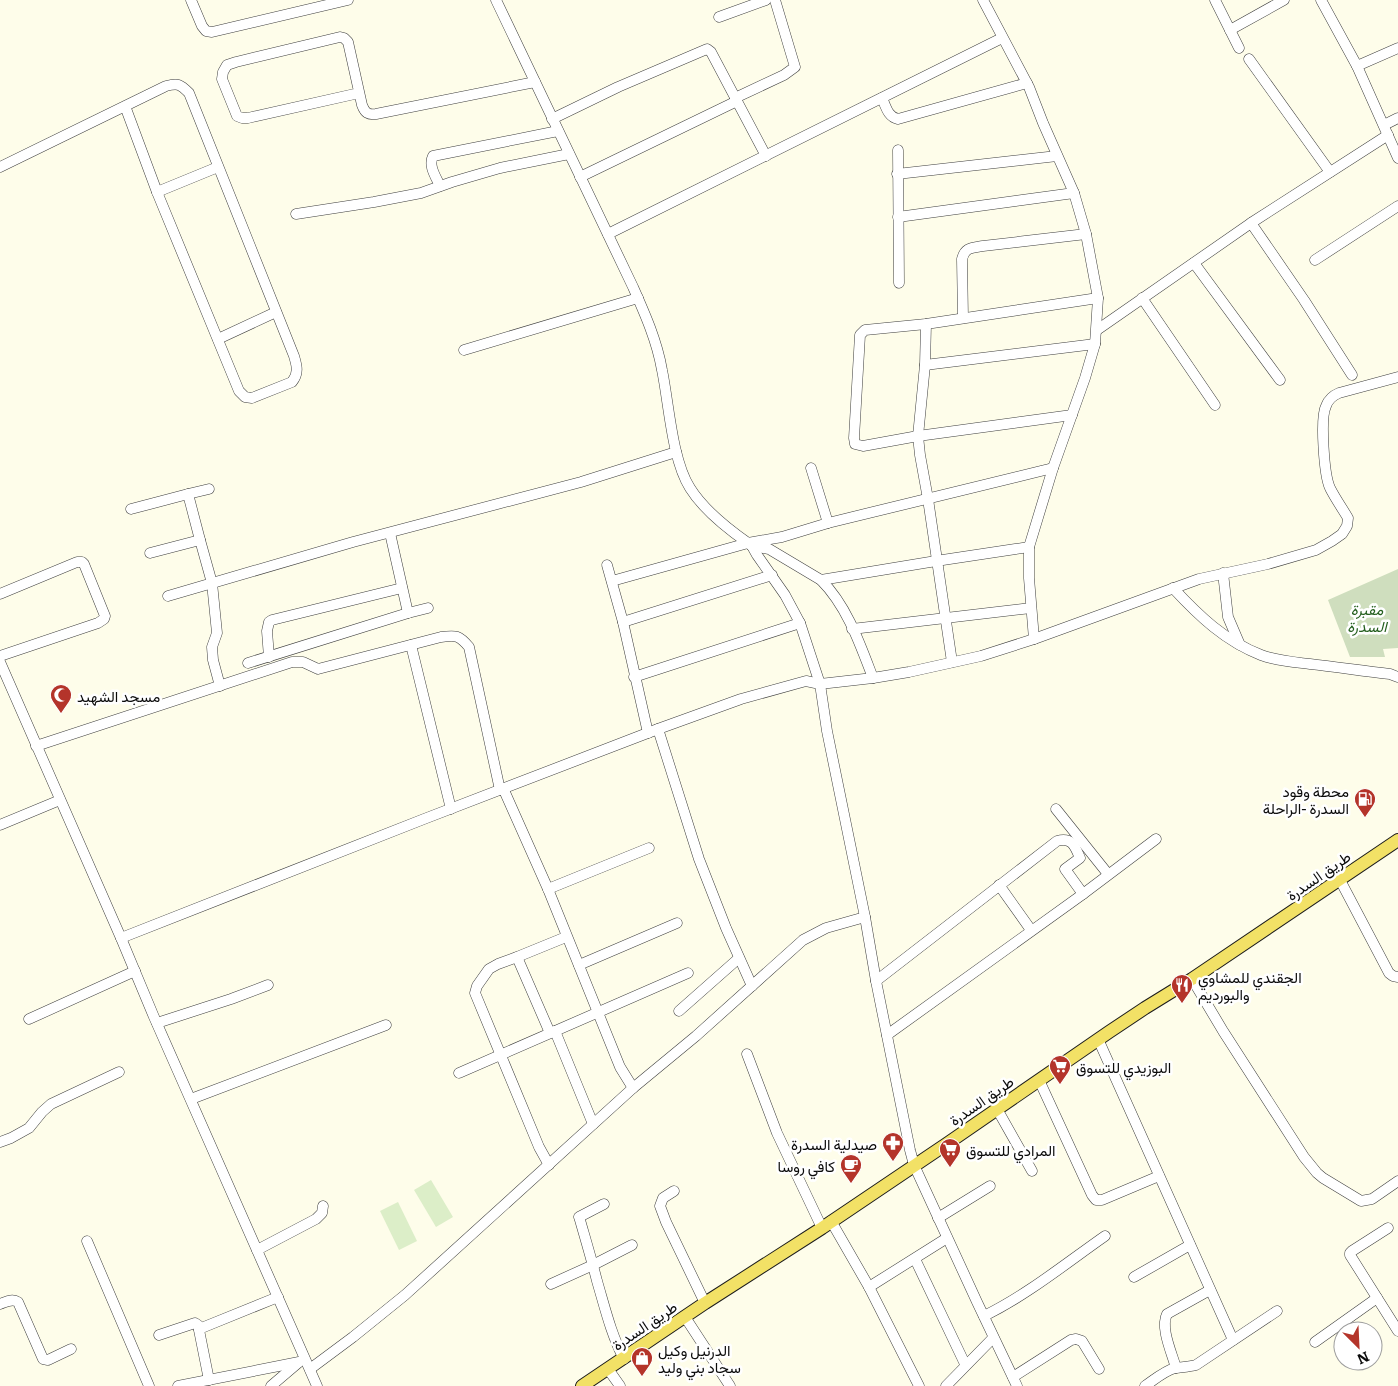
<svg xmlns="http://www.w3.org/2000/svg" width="1398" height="1386" viewBox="0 0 1398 1386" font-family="Literata,Vazirmatn,serif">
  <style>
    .cemetery { fill: #cfdebe }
    .pitch { fill: #dceec8 }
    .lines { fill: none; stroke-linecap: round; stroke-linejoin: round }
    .minor-casing { stroke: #3e3e3e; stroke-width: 11 }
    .major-casing { stroke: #1c1c1c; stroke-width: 14 }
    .minor { stroke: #fff; stroke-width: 10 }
    .major { stroke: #f2e166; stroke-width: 12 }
    .labels { text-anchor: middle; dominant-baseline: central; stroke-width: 5; stroke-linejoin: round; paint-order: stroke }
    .park-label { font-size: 15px; font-style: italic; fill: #255f1f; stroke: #fff }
    .poi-label { font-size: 15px; fill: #0b0b0b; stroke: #fff; text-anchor: start }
    .street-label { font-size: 15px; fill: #0b0b0b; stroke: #fff }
  </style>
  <rect width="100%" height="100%" fill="#fefdea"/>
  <polygon class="cemetery" points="1398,569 1398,648 1383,649 1385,657 1350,657 1328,600"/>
  <g class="pitch">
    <polygon points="431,1180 453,1217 436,1227 414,1190"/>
    <polygon points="398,1202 417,1241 399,1250 380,1211"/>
  </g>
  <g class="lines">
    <g class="minor-casing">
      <g id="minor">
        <polyline points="191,0 202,26 206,31 212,32 348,0"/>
        <path d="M496 0 633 287C645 314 657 341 662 370 669 404 672 460 690 488 703 509 728 529 748 543L752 546 769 549 821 580C847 606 860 644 873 678"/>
        <polyline points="1215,0 1239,48"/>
        <polyline points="1321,0 1357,66 1398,158"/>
        <polyline points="719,17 766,0"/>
        <polyline points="1230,30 1284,0"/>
        <polyline points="1249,59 1330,172"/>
        <polyline points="1357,66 1398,48"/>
        <path d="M359 93 248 118H242L237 116 222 79 223 72 227 65 236 62 340 37 344 38 348 42 362 105C365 113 368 115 376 114L535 82"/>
        <polyline points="735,98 784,75 795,67 775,0"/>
        <path d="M882 98C886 107 888 117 898 119L1027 83"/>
        <polyline points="552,119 618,87 707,49 711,52 766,156"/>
        <polyline points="1384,125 1398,118"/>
        <polyline points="898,150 899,283"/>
        <path d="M0 167 166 86C178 83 180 84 189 93L294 356C297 366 299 373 292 382L252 398 245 397 239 391 157 192 125 106"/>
        <polyline points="897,174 1057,156"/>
        <polyline points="580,177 737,101"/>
        <path d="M440 186C436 177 428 166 433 156L558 131"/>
        <polyline points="157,192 218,167"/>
        <polyline points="296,214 374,202 421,193 452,182 500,168 569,154"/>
        <polyline points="898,217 1074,193"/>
        <polyline points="1251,223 1304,300 1352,375"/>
        <polyline points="608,234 1002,38"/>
        <polyline points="1315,260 1398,206"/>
        <polyline points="1194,263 1280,380"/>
        <polyline points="1142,298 1215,405"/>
        <path d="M963 318 962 259C965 247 972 248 983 246L1086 234"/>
        <polyline points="926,324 925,365 918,436 920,455 928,499 952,662"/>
        <polyline points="1097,330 1251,223 1388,135"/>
        <polyline points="218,339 276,312"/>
        <polyline points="464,350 638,298"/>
        <polyline points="925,365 1095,344"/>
        <polyline points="1072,415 918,436 863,446 855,444 854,438 860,335 865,330 926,324 1098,298"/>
        <polyline points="811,468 828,523"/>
        <polyline points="188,494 209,489"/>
        <polyline points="131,509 188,494 200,540"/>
        <polyline points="390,533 408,613"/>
        <polyline points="752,546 757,555 785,595 800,623 820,684 827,731 865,917 876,981 910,1150 914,1165 977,1302 1017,1386"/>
        <polyline points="150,553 200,540 212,583 217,633 212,647 213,660 220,686"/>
        <polyline points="607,565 623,622 648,733"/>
        <polyline points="1223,573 1228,617 1240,645"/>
        <polyline points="821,580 936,561 1029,547"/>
        <polyline points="612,581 748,543 782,537 828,523 1053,468"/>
        <path d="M1173 588C1199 616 1225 641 1261 655 1277 661 1293 662 1310 664 1337 667 1363 671 1390 674L1398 677"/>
        <polyline points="0,594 77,562 82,562 84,564 105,616 104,619 98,623 0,656"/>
        <polyline points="168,596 353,542 581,482 676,452"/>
        <polyline points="623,622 772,575"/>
        <polyline points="852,629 1031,608"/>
        <path d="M1034 639 1199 579 1268 564 1316 550 1332 541 1342 534 1347 526 1348 518C1342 508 1335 498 1330 488 1324 475 1320 418 1326 406 1328 400 1334 395 1339 393L1398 377"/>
        <polyline points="411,645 451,809"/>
        <polyline points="269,657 267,631 269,622 272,620 402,588"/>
        <polyline points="0,662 121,938 154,1017 317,1386"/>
        <polyline points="248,663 408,613 428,608"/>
        <polyline points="634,677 800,623"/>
        <polyline points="658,729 699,859 726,928 752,986"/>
        <path d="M36 746 292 662H303L318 669 441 637C456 635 459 635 469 647L500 790"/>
        <polyline points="503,788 548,889 620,1067 633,1088"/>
        <polyline points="1056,809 1108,874"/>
        <polyline points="0,825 60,800"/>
        <polyline points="1340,880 1389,973 1393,976 1398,977"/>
        <polyline points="999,885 1031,930"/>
        <polyline points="548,889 649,848"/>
        <polyline points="121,938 424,819 658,729 741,699 806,681 820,684 873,678 909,672 981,656 1034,639 1029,578 1029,547 1053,468 1085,378 1095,344 1098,298 1086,234 1074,193 1043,123 1029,87 983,0"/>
        <polyline points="517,957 550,1033"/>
        <polyline points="579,965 677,923"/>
        <polyline points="1192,979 1223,1031 1304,1157 1317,1173 1323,1178 1361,1201 1372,1199 1398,1181"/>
        <path d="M876 981 1057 841C1072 837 1075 846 1080 858L1065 869 1083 894"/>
        <polyline points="679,1011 739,958"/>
        <polyline points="29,1019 135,971"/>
        <polyline points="157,1023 231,999 268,985"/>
        <polyline points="555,1031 593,1124"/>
        <polyline points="887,1035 1083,894 1156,839"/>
        <polyline points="1098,1039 1233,1340"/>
        <polyline points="747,1054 777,1133 822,1228"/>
        <polyline points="459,1073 688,973"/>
        <polyline points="1039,1080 1092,1195 1096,1200 1102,1200 1159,1176"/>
        <polyline points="191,1099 386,1025"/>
        <polyline points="997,1109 1032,1171"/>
        <polyline points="0,1142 11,1138 29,1128 42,1112 51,1104 119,1072"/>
        <polyline points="549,1165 539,1147 475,993 477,986 489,969 498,964 517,957 566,937"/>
        <polyline points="674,1191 663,1198 660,1206 666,1222 705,1303"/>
        <path d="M604 1204 579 1217 580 1220C586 1241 592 1261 597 1281 605 1308 611 1334 624 1359"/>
        <polyline points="938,1218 990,1186"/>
        <polyline points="831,1221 869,1287 919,1386"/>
        <polyline points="1388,1228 1352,1251 1350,1253 1350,1255 1398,1331"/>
        <polyline points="87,1241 149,1386"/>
        <polyline points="257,1250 316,1219 322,1213 323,1206"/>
        <polyline points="915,1259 965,1364"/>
        <polyline points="1134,1277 1190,1245"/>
        <polyline points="551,1284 593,1265 632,1245"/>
        <polyline points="869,1287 947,1238"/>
        <path d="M0 1304C6 1302 12 1298 18 1302L43 1359 48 1360 71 1349"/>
        <path d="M984 1316C1027 1295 1065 1264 1105 1236"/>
        <polyline points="685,1317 730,1386"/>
        <polyline points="199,1329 278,1297"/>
        <polyline points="159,1335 195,1323 198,1325 209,1380"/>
        <polyline points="1315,1342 1377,1298"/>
        <path d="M1176 1368C1172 1353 1160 1328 1167 1314L1210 1290"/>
        <polyline points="310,1369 353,1337 405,1295 633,1088 696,1036 803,940 826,928 865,917"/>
        <polyline points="608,1369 620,1386"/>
        <polyline points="1013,1377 1071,1340 1076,1339 1082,1341 1099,1369"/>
        <polyline points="178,1386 299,1362"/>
        <polyline points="271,1386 298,1363"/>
        <polyline points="946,1386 993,1338"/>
        <path d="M1145 1386C1154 1380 1164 1371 1175 1368 1182 1367 1189 1367 1196 1365L1277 1311"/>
      </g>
    </g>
    <g class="major-casing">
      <polyline id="major" points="582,1386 705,1303 822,1228 948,1143 1109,1032 1145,1008 1192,979 1398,840"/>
    </g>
    <use href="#minor" class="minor"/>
    <use href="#major" class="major"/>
  </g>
  <defs>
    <g id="mosque-pin" transform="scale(1.125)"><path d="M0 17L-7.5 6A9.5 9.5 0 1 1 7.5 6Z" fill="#b4342a" stroke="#fff"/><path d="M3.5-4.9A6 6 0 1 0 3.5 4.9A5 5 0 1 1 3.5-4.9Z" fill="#fff"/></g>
    <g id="fuel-pin" transform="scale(1.125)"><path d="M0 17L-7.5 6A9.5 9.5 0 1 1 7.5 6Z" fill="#b4342a" stroke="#fff"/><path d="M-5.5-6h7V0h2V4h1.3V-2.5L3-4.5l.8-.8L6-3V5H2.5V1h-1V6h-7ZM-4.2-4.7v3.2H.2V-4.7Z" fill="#fff"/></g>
    <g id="restaurant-pin" transform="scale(1.125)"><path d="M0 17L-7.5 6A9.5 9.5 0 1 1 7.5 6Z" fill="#b4342a" stroke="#fff"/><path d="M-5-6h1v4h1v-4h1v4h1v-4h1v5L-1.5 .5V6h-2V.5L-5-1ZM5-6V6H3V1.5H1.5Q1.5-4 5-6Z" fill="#fff"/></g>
    <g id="supermarket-pin" transform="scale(1.125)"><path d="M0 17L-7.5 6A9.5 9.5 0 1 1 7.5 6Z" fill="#b4342a" stroke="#fff"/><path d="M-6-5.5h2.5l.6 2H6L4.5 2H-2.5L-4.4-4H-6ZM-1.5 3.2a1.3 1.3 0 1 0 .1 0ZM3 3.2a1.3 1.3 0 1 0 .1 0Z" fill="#fff"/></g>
    <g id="pharmacy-pin" transform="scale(1.125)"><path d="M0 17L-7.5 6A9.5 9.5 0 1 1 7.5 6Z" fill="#b4342a" stroke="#fff"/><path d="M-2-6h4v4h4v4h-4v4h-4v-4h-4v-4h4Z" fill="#fff"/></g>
    <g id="cafe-pin" transform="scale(1.125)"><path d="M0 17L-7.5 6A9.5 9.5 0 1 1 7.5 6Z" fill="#b4342a" stroke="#fff"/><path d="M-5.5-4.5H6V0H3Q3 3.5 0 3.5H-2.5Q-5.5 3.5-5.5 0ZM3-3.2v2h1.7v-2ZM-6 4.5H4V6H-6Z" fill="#fff"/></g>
    <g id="shop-pin" transform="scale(1.125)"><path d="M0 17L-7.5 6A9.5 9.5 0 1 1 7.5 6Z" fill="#b4342a" stroke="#fff"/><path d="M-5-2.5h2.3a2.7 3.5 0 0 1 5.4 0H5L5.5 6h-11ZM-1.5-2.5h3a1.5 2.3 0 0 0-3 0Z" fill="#fff"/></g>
  </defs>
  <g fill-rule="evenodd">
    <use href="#mosque-pin" x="61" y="695"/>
    <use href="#fuel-pin" x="1365" y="799"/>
    <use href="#restaurant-pin" x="1182" y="985"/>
    <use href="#supermarket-pin" x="1060" y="1066"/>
    <use href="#pharmacy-pin" x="893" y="1143"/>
    <use href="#supermarket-pin" x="950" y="1149"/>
    <use href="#cafe-pin" x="851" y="1165"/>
    <use href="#shop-pin" x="642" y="1358"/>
  </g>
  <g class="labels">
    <g class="park-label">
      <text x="1367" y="608">مقبرة<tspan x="1367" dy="17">السدرة</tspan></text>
    </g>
    <g class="poi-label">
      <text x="77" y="695">مسجد الشهيد</text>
      <text x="1349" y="790" text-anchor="end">محطة وقود<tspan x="1349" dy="17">السدرة -الراحلة</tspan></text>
      <text x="1198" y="976">الجقندي للمشاوي<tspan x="1198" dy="17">والبورديم</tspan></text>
      <text x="1076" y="1066">البوزيدي للتسوق</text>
      <text x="877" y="1143" text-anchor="end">صيدلية السدرة</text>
      <text x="966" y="1149">المرادي للتسوق</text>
      <text x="835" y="1165" text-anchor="end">كافي روسا</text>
      <text x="658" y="1349">الدرنيل وكيل<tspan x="658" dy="17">سجاد بني وليد</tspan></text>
    </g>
    <g class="street-label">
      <text transform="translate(1318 875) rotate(-35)">طريق السدرة</text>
      <text transform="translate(981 1100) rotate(-35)">طريق السدرة</text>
      <text transform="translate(644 1325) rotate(-34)">طريق السدرة</text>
    </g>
  </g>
  <g transform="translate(1358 1346) rotate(156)"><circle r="24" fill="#ffffff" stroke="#9d9d9d"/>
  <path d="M0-4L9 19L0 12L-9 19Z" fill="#b4342a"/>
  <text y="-8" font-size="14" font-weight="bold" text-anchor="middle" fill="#0b0b0b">N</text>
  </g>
</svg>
